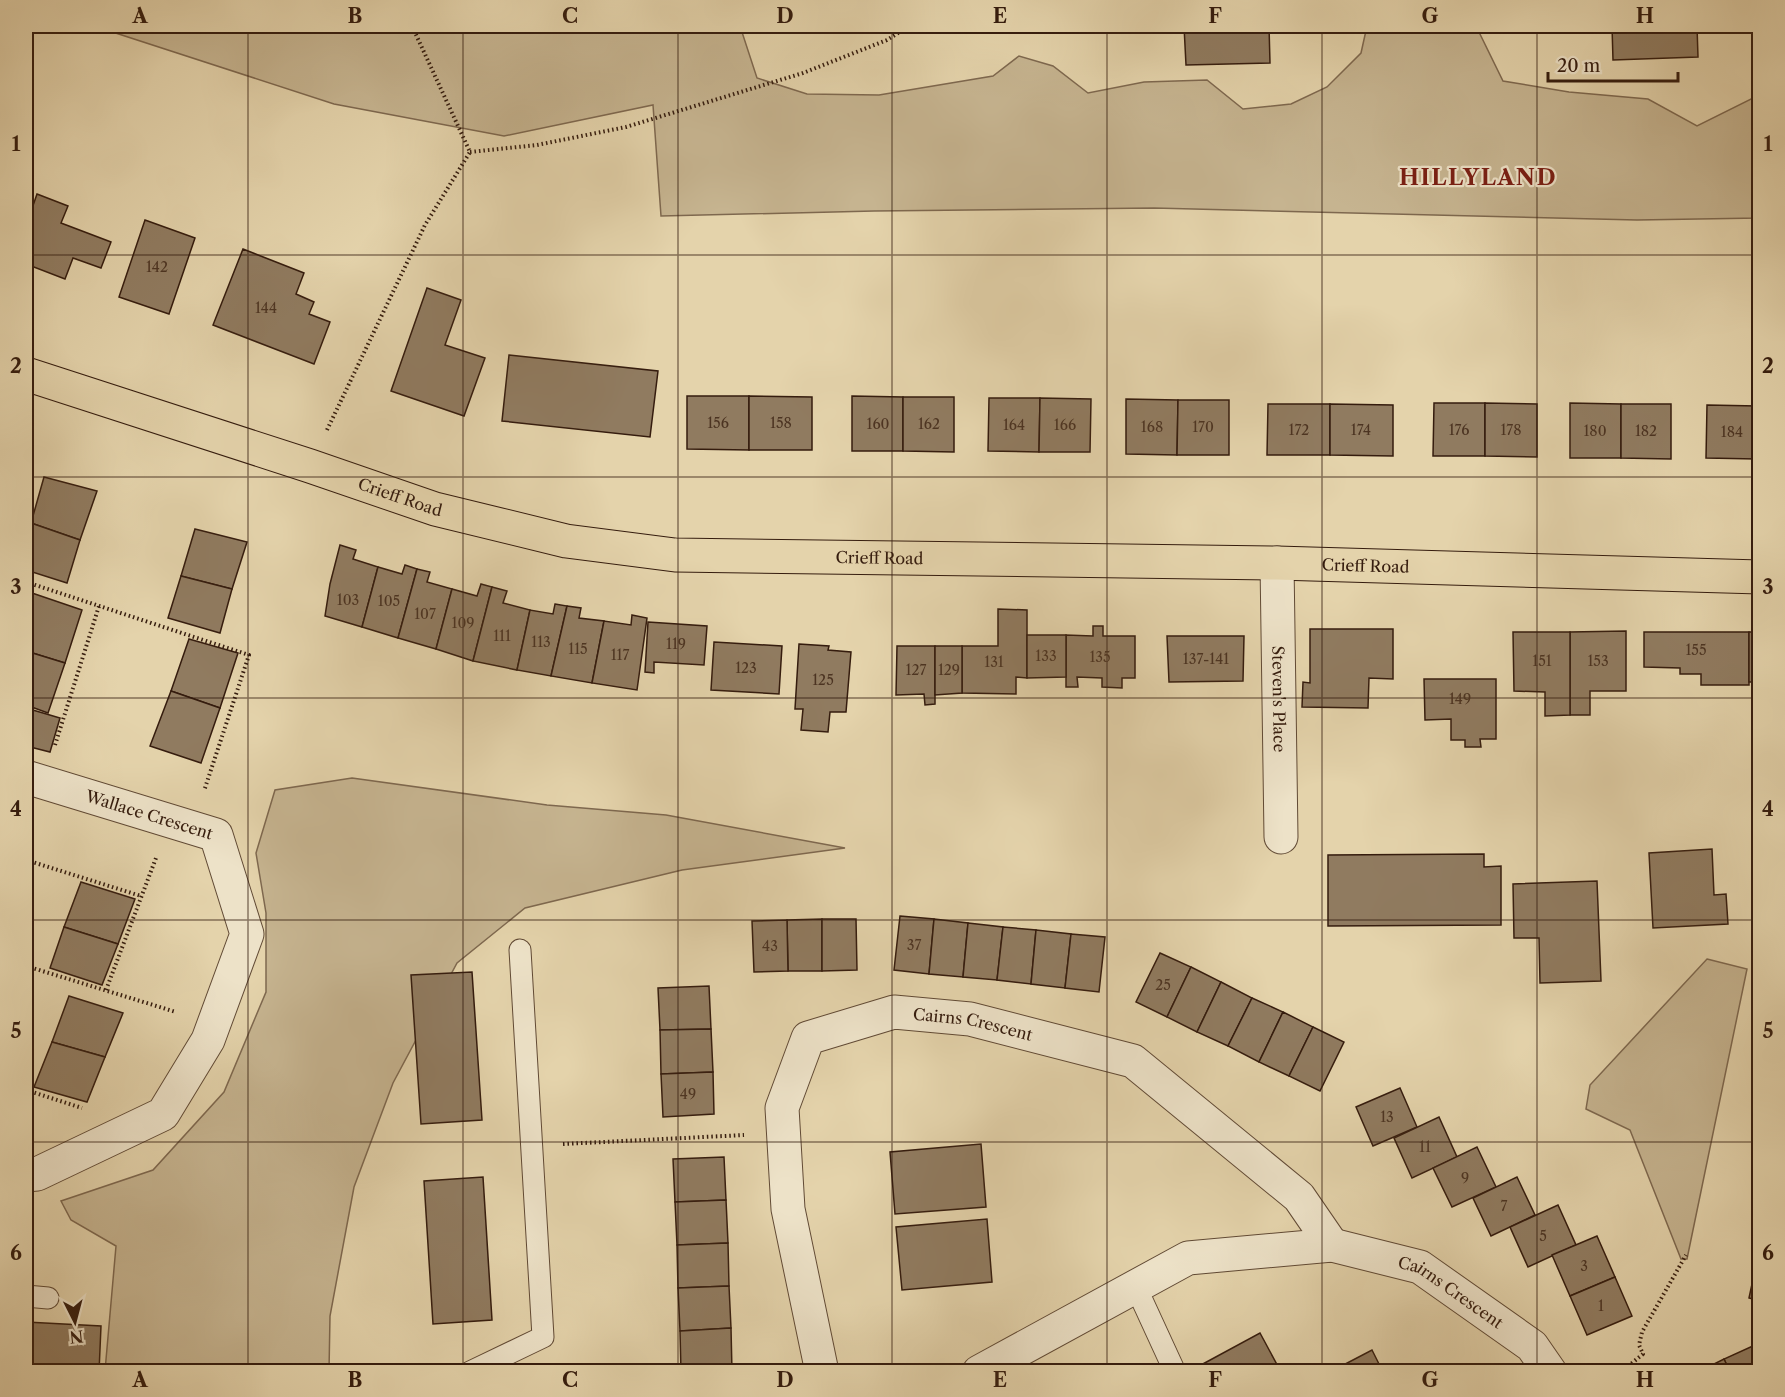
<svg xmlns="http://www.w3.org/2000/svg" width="1785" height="1397" viewBox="0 0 1785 1397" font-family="'Libre Caslon Text',serif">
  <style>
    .green { fill: #c6b490; stroke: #7e684f; stroke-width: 1.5 }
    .building { fill: #907b60; stroke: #351c0e; stroke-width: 1.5 }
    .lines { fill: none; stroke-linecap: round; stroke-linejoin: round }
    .lane-casing { stroke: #614a35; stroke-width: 23 }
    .street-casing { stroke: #614a35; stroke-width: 35 }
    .primary-casing { stroke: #351c0e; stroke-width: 35 }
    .path { stroke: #351c0e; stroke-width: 4; stroke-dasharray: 1.5 3; stroke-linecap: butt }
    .lane { stroke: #ede2c8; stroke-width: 21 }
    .street { stroke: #ede2c8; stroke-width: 33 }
    .primary { stroke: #e4d3ab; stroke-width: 33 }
    .grid { fill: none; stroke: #351c0e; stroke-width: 1.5; stroke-opacity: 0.55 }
    .labels { text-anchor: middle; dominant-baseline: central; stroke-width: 4.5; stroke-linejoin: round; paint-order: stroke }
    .number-label { font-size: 14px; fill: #4c3422 }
    .street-label { font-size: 16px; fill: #351c0e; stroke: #ede2c8 }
    .district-label { font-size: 22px; font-weight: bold; letter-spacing: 1.5px; fill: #7a1f14; stroke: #ede2c8 }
    .neatline { fill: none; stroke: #351c0e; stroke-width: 2 }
    .grid-label { font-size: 20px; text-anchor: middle; font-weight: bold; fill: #351c0e }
  </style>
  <rect width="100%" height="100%" fill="#e4d3ab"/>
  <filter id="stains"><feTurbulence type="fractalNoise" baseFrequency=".00333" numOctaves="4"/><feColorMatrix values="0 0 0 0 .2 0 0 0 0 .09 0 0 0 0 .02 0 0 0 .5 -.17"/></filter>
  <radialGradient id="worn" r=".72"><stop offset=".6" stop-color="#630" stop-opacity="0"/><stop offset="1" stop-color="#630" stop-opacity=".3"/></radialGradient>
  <g class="green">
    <polygon points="94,26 740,26 757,78 807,94 879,95 993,76 1019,56 1053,66 1088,93 1144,82 1207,80 1243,109 1291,104 1327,87 1361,53 1367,26 1476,26 1503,81 1569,92 1648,99 1697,126 1751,99 1759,102 1759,218 1637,220 1154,208 874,211 661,216 653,105 504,136 334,104"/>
    <polygon points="352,778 547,805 666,815 845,848 682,870 525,908 457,963 393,1083 354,1187 330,1316 329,1371 105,1371 116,1246 71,1220 61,1201 153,1170 224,1092 266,992 266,913 256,853 275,790"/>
    <polygon points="1707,959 1747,969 1687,1259 1681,1259 1630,1130 1586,1109 1590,1085"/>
  </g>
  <g class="building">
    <polygon points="1184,26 1269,26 1270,63 1186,65"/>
    <polygon points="1612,26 1697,26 1698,57 1613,60"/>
    <polygon points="37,194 68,206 61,223 111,242 101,268 73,258 65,279 26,264 26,226"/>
    <polygon points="145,220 195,238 169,314 119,297"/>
    <polygon points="243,249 304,273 296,294 314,302 309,314 330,322 314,364 213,325"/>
    <polygon points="427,288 461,300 445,345 485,358 464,416 391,391"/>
    <polygon points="509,355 658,371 650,437 502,421"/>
    <polygon points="687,396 749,396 749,450 687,449"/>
    <polygon points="749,396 812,397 812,450 749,450"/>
    <polygon points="852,396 903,397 903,451 852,451"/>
    <polygon points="903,397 954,397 954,452 903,451"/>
    <polygon points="989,398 1040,398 1039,452 988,451"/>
    <polygon points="1040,398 1091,399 1090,452 1039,452"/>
    <polygon points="1126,399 1178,400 1177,455 1126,454"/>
    <polygon points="1178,400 1229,400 1229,455 1177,455"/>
    <polygon points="1434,403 1485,403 1485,456 1433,456"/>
    <polygon points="1485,403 1537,404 1537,457 1485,456"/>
    <polygon points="1570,403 1621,404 1621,458 1570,458"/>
    <polygon points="1268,404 1330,404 1330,455 1267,455"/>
    <polygon points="1330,404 1393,405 1393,456 1330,455"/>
    <polygon points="1621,404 1671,404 1671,459 1621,458"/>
    <polygon points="1707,405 1757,406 1756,459 1706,458"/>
    <polygon points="1757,406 1760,406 1760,459 1756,459"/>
    <polygon points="44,477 97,491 80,540 31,523"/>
    <polygon points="31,523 80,540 67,583 26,570 26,538"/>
    <polygon points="195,529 247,542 232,589 181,576"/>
    <polygon points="340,545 356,550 353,559 378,567 362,627 325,616 330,584"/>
    <polygon points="405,565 417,569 398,638 362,627 378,567 402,574"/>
    <polygon points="417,569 430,572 427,582 452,589 436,649 398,638"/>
    <polygon points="181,576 232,589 220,633 168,618"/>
    <polygon points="481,584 492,587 473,661 436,649 452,589 477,596"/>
    <polygon points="492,587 507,591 503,603 530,610 517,670 473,661"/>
    <polygon points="32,593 82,610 65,663 26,651 26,614"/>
    <polygon points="555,604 567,606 551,676 517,670 530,610 553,614"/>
    <polygon points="567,606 581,608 579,618 604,621 592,683 551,676"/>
    <polygon points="998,609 1027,610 1027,678 1016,677 1016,694 962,693 962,646 998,646"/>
    <polygon points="632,615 647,618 637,690 592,683 604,621 631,625"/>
    <polygon points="648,622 707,626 704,665 654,662 654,673 645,672"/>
    <polygon points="1093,626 1103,626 1103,636 1135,636 1135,678 1122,678 1122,688 1102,687 1102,678 1077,677 1078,687 1066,687 1066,635 1093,636"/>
    <polygon points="1310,629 1393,629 1393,679 1369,678 1368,708 1302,707 1303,682 1310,683"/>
    <polygon points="1626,631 1626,691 1590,691 1590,715 1570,715 1570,632"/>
    <polygon points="1513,632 1570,632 1570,715 1545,716 1545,692 1514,691"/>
    <polygon points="1644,632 1749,632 1749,685 1701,685 1701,674 1680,674 1680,668 1644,667"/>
    <rect x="1749" y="632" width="11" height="50"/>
    <polygon points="1027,635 1066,635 1066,677 1027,678"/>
    <polygon points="1167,636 1244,636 1243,681 1169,682"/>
    <polygon points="189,639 238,653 220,708 171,691"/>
    <polygon points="714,642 782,646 779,694 711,690"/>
    <polygon points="799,644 829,646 828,650 851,652 846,712 830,712 828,732 801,730 803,709 795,709"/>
    <polygon points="897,646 935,646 935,704 925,705 924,694 896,695"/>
    <polygon points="935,646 962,646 962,693 935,695"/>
    <polygon points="26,651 65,663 48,713 26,705"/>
    <polygon points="1424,679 1496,679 1496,739 1480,739 1481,747 1465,747 1465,740 1451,740 1451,719 1425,720"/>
    <polygon points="171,691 220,708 201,763 150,746"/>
    <polygon points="26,708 60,718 50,752 26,746"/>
    <polygon points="1712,849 1714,895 1726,894 1728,924 1653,928 1649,853"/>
    <polygon points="1484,854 1484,867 1501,866 1501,925 1328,926 1328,855"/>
    <polygon points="1597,881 1601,981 1540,983 1539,938 1514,938 1513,884"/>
    <polygon points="81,882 135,899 118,944 64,927"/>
    <polygon points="900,916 934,919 929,974 894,970"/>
    <polygon points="822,919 822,971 788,971 787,920"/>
    <polygon points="822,919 856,919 857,970 822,971"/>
    <polygon points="934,919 968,923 963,977 929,974"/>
    <polygon points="787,920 788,971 754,972 752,921"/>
    <polygon points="968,923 1003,927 997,980 963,977"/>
    <polygon points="64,927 118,944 102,985 50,968"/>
    <polygon points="1003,927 1036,930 1031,984 997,980"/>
    <polygon points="1036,930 1071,934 1065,988 1031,984"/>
    <polygon points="1071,934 1105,937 1099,992 1065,988"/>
    <polygon points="1160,953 1191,967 1167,1017 1136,1002"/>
    <polygon points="1191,967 1221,982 1197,1032 1167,1017"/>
    <polygon points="472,972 482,1120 421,1124 411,975"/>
    <polygon points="1221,982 1252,998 1228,1046 1197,1032"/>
    <polygon points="709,986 711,1029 660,1030 658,988"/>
    <polygon points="69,996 123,1013 105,1057 52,1042"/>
    <polygon points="1252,998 1283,1012 1259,1062 1228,1046"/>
    <polygon points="1283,1012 1313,1027 1289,1076 1259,1062"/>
    <polygon points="1313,1027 1344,1042 1320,1091 1289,1076"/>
    <polygon points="711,1029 713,1072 661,1074 660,1030"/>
    <polygon points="52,1042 105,1057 87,1102 34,1087"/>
    <polygon points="713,1072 714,1114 663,1117 661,1074"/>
    <polygon points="1400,1088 1417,1127 1373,1146 1356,1107"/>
    <polygon points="1439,1117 1457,1157 1412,1178 1394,1138"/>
    <polygon points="981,1144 986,1207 895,1214 890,1152"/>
    <polygon points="1477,1147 1496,1187 1452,1207 1433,1168"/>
    <polygon points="724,1157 726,1200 675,1202 673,1159"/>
    <polygon points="483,1177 492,1320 433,1324 424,1181"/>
    <polygon points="1517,1177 1535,1215 1491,1236 1473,1198"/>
    <polygon points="726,1200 728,1243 677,1245 675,1202"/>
    <polygon points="1558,1205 1576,1245 1528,1267 1510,1227"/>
    <polygon points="987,1219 992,1282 902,1290 896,1227"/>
    <polygon points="1597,1236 1615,1277 1570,1296 1552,1255"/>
    <polygon points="728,1243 729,1286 678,1288 677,1245"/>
    <polygon points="1758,1256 1760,1256 1760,1301 1749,1298"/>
    <polygon points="1615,1277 1632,1316 1587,1335 1570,1296"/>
    <polygon points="729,1286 731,1328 680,1331 678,1288"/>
    <polygon points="26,1322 101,1326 99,1372 26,1372"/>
    <polygon points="731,1328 732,1372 681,1372 680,1331"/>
    <polygon points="1260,1333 1281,1372 1188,1372"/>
    <polygon points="1755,1345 1760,1354 1760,1372 1730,1372 1724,1359"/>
    <polygon points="1372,1350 1383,1372 1330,1372"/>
    <polygon points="1724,1359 1730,1372 1698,1372"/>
  </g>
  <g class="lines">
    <g class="lane-casing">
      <g id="lane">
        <polyline points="1135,1285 1175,1372"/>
        <polyline points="26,1296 48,1298"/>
        <polyline points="470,1372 543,1337 520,950"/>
      </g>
    </g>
    <g class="street-casing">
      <g id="street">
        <path id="s1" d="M1277 563 1281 837"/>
        <path id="s2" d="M26 777 216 835 247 934 208 1040 163 1114 37 1174 26 1175"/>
        <path id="s3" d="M822 1372 788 1209 782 1108 808 1038 894 1012 970 1019 1133 1061 1299 1197 1332 1245"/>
        <path id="s4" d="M979 1372 1188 1258 1332 1245 1420 1267 1532 1346 1550 1372"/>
      </g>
    </g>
    <g class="primary-casing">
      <g id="primary">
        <path id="s5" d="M26 374 310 466 435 509 566 541 675 555 1277 563 1760 577"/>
      </g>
    </g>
    <g class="path">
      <polyline points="470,152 537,145 626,127 803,73 887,40 909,26"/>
      <polyline points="327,430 425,225 470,152 412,26"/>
      <polyline points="26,582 249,655 204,791"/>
      <polyline points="55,745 99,606"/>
      <polyline points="26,860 141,896"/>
      <polyline points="26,966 176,1012"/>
      <polyline points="106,990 156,858"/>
      <polyline points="26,1090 82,1108"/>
      <polyline points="563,1144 744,1135"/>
      <polyline points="1621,1372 1643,1354 1639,1345 1642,1332 1686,1255"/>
    </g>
    <use href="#lane" class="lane"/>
    <use href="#street" class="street"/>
    <use href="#primary" class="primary"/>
  </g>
  <path class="grid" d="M248 26V1372M463 26V1372M678 26V1372M892 26V1372M1107 26V1372M1322 26V1372M1537 26V1372M26 255H1760M26 477H1760M26 698H1760M26 920H1760M26 1142H1760"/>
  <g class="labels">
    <g class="number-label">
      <text x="157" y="267">142</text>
      <text x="266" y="308">144</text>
      <text x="718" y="423">156</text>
      <text x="781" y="423">158</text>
      <text x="878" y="424">160</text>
      <text x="929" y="424">162</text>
      <text x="1014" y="425">164</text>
      <text x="1065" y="425">166</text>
      <text x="1152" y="427">168</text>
      <text x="1203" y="427">170</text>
      <text x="1299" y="430">172</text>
      <text x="1361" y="430">174</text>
      <text x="1459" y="430">176</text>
      <text x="1511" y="430">178</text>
      <text x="1595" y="431">180</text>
      <text x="1646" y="431">182</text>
      <text x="1732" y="432">184</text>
      <text x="348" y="600">103</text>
      <text x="389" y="601">105</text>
      <text x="425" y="614">107</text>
      <text x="463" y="623">109</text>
      <text x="502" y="636">111</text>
      <text x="541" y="642">113</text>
      <text x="676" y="644">119</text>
      <text x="578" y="649">115</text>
      <text x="1696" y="650">155</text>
      <text x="620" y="655">117</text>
      <text x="1046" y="656">133</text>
      <text x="1100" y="657">135</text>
      <text x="1206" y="659">137-141</text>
      <text x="1542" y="661">151</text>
      <text x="1598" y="661">153</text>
      <text x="994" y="662">131</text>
      <text x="746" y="668">123</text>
      <text x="916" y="670">127</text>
      <text x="949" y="670">129</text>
      <text x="823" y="680">125</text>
      <text x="1460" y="699">149</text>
      <text x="914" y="945">37</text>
      <text x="770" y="946">43</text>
      <text x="1163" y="985">25</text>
      <text x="688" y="1094">49</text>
      <text x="1387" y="1117">13</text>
      <text x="1425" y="1147">11</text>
      <text x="1465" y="1178">9</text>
      <text x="1504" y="1206">7</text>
      <text x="1543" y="1236">5</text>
      <text x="1584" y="1266">3</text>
      <text x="1601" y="1306">1</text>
    </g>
    <g class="street-label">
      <text stroke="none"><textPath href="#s5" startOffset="394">Crieff Road</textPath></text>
      <text stroke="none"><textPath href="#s5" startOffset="880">Crieff Road</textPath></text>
      <text stroke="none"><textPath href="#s5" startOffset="1366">Crieff Road</textPath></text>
      <text stroke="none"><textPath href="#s1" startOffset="136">Steven's Place</textPath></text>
      <text stroke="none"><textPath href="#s2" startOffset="129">Wallace Crescent</textPath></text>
      <text stroke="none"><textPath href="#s3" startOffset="512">Cairns Crescent</textPath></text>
      <text stroke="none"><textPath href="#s4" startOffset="512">Cairns Crescent</textPath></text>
    </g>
    <g class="district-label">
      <text x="1478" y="177">HILLYLAND</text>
    </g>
  </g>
  <rect width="1785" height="1397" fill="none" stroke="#e4d3ab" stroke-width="66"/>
  <g transform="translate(75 1322) rotate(174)" stroke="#ede2c8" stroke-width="4.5" paint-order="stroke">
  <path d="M0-4.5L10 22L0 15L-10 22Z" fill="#351c0e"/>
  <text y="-9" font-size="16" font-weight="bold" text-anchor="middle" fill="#351c0e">N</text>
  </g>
  <path d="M1548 72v9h130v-9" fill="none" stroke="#351c0e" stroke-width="3"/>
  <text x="1557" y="72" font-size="18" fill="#351c0e" stroke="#ede2c8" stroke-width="4.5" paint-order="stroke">20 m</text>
  <rect x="33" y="33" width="1719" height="1331" class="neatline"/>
  <g class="grid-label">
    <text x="140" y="23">A</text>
    <text x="355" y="23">B</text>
    <text x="570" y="23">C</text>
    <text x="785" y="23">D</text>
    <text x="1000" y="23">E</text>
    <text x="1215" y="23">F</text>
    <text x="1430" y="23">G</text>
    <text x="1645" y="23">H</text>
    <text x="16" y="151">1</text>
    <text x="1768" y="151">1</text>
    <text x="16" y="373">2</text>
    <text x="1768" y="373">2</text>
    <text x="16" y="594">3</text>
    <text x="1768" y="594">3</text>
    <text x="16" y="816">4</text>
    <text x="1768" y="816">4</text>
    <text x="16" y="1038">5</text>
    <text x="1768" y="1038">5</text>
    <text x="16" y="1260">6</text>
    <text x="1768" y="1260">6</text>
    <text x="140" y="1387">A</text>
    <text x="355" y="1387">B</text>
    <text x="570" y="1387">C</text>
    <text x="785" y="1387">D</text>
    <text x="1000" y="1387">E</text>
    <text x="1215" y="1387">F</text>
    <text x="1430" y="1387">G</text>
    <text x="1645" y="1387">H</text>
  </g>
  <rect width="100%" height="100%" filter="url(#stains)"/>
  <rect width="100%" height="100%" fill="url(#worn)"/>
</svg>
